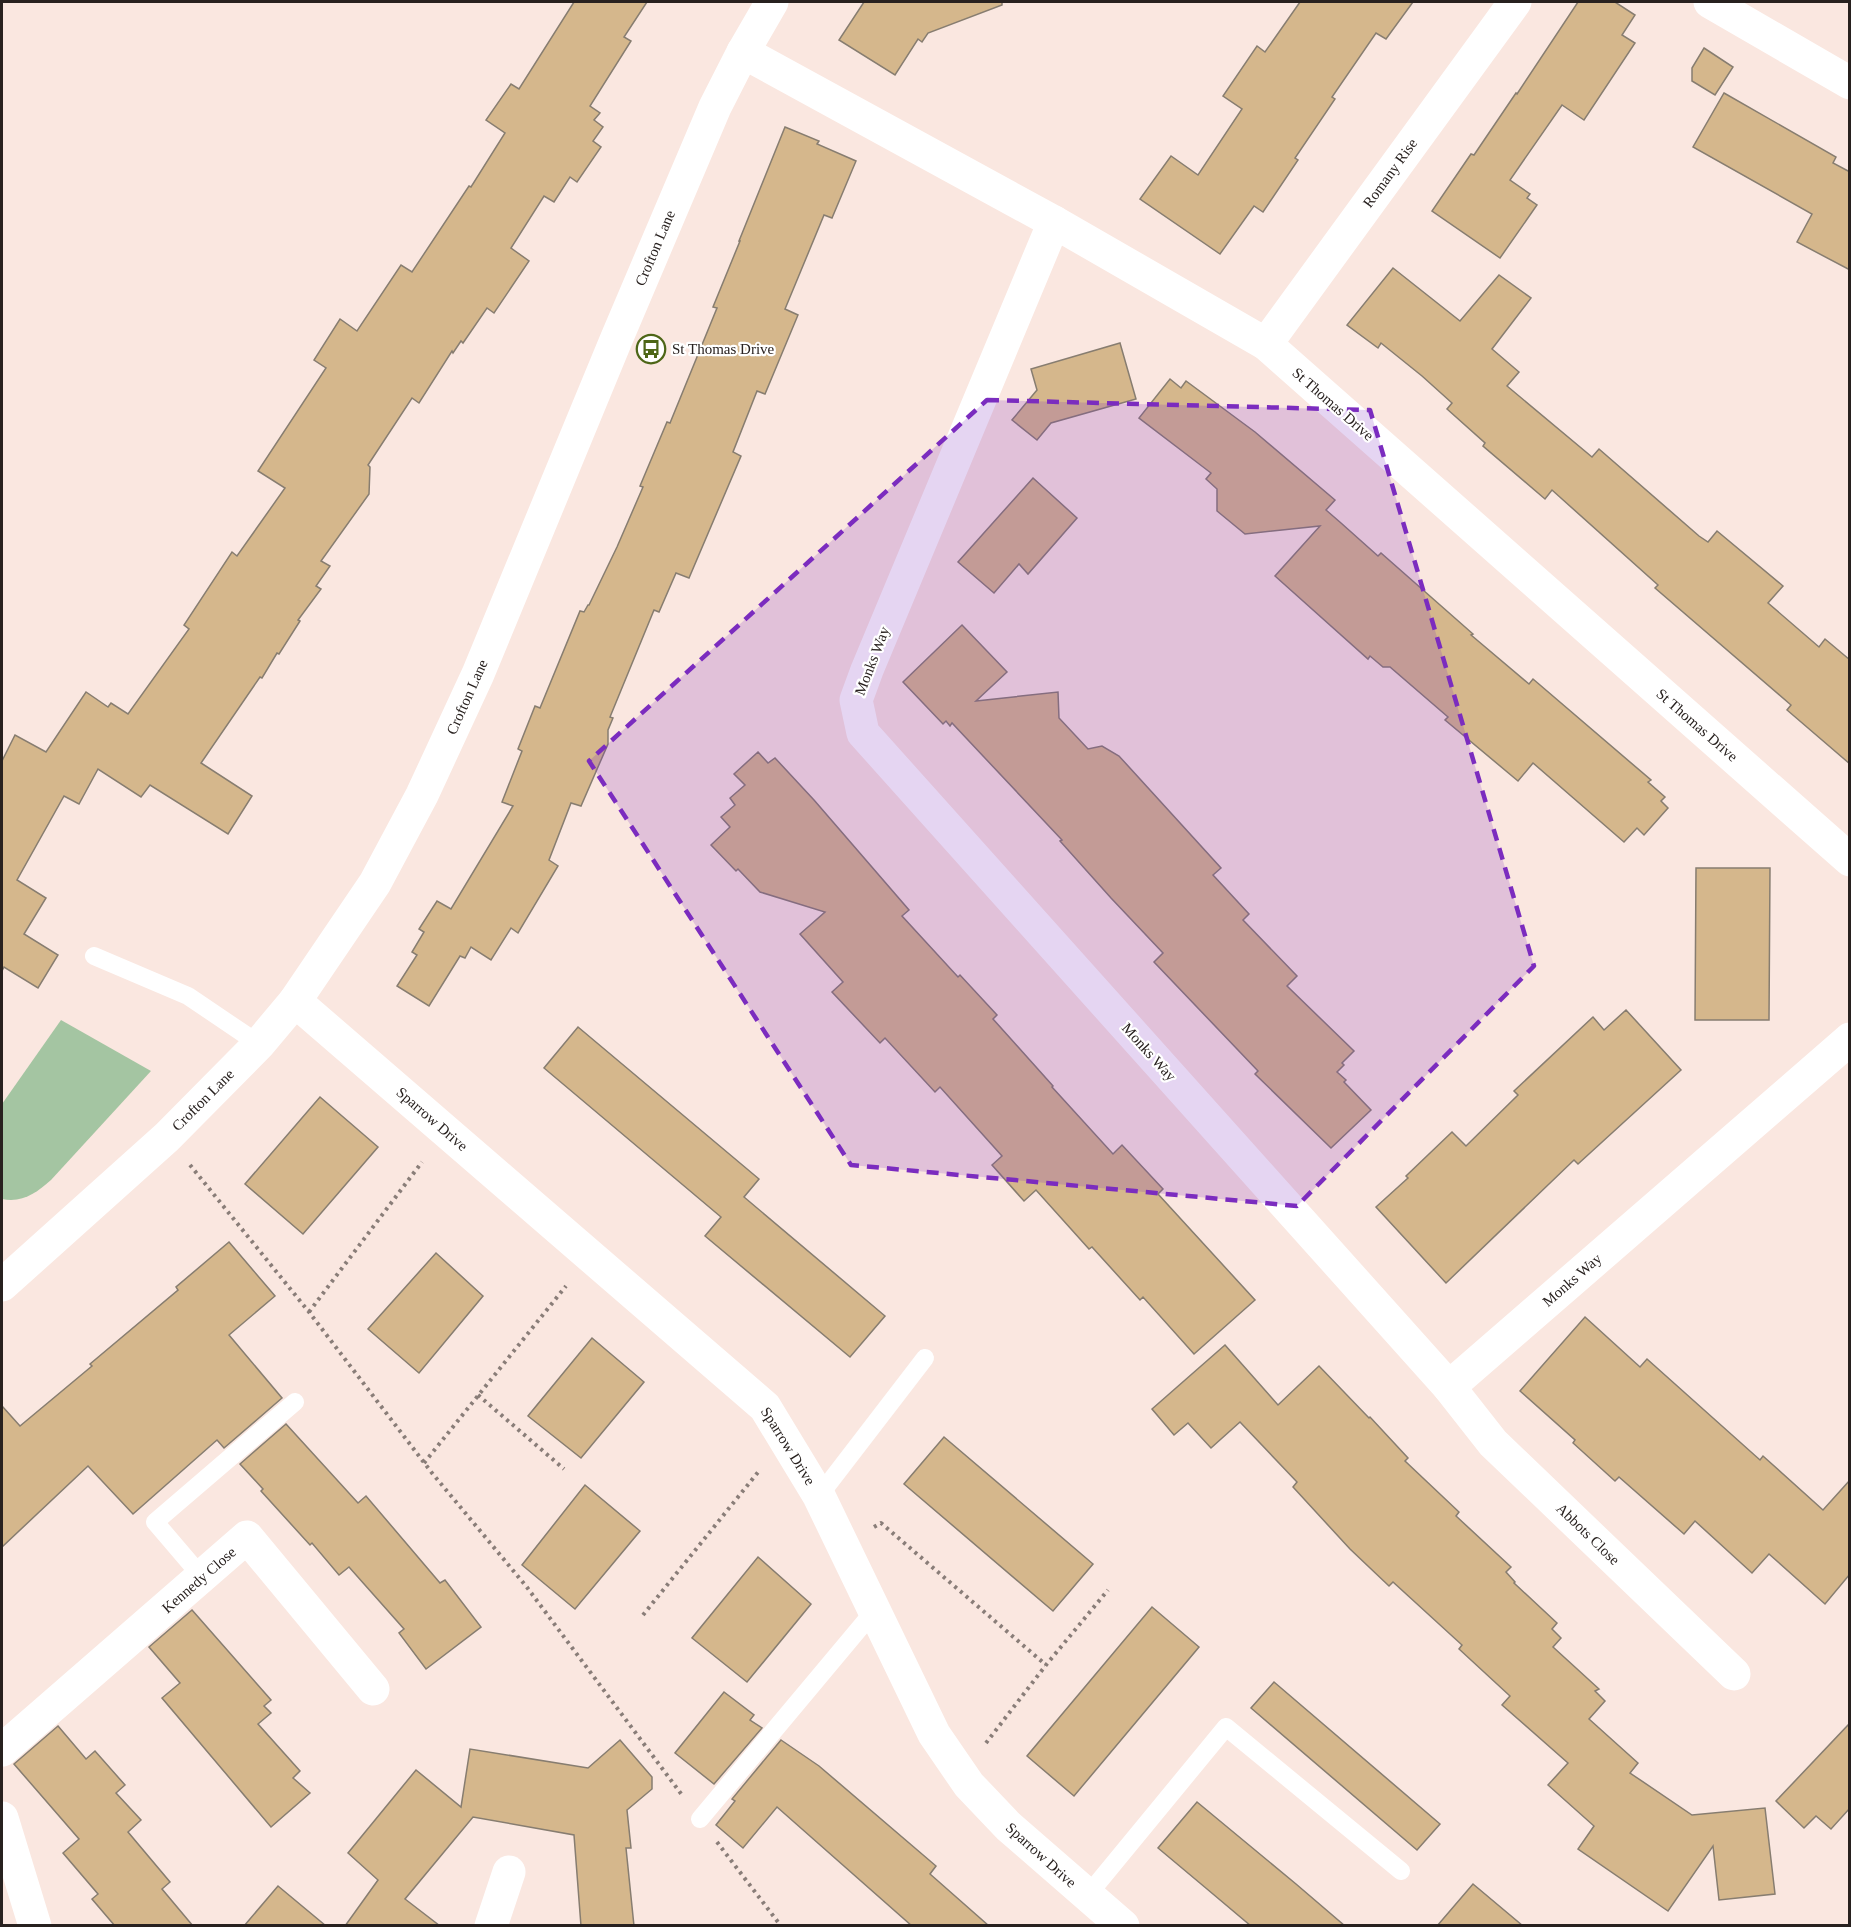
<svg xmlns="http://www.w3.org/2000/svg" width="1851" height="1927" viewBox="0 0 1851 1927" font-family="'Times New Roman',serif">
  <style>
    .green { fill: #a4c5a2 }
    .building { fill: #d5b78c; stroke: #877d70; stroke-width: 1.5 }
    .lines { fill: none; stroke-linecap: round; stroke-linejoin: round }
    .path { stroke: #897d78; stroke-width: 4; stroke-dasharray: 3 4.5; stroke-linecap: butt }
    .lane { stroke: #fff; stroke-width: 18 }
    .street { stroke: #fff; stroke-width: 33 }
    .secondary { stroke: #fff; stroke-width: 33 }
    .marked { fill: #7b2cbf; fill-opacity: 0.2; stroke: #7b2cbf; stroke-width: 4.5; stroke-dasharray: 12 8; stroke-linejoin: round }
    .labels { text-anchor: middle; dominant-baseline: central; stroke-width: 4.5; stroke-linejoin: round; paint-order: stroke }
    .street-label { font-size: 15px; fill: #28211f; stroke: #fff }
    .poi-label { font-size: 15px; fill: #28211f; stroke: #fff; text-anchor: start }
  </style>
  <rect width="100%" height="100%" fill="#fae7e0"/>
  <path class="green" d="M61 1020 151 1071 51 1180C36 1193 23 1203 2 1199V1104Z"/>
  <g class="building">
    <polygon points="574,2 647,2 624,37 631,41 590,106 600,113 594,120 603,127 593,141 601,147 577,182 570,177 554,202 544,196 511,248 529,261 494,313 487,308 463,343 461,341 453,353 452,351 419,403 412,398 368,465 370,467 369,494 321,561 330,566 316,586 321,589 298,620 300,621 279,654 277,653 262,678 260,677 201,763 252,796 228,834 150,785 141,797 98,769 79,804 64,796 17,880 46,898 24,934 58,955 38,988 4,967 2,971 2,761 15,735 46,752 86,692 108,707 111,703 128,714 189,629 184,625 232,552 237,556 285,488 258,471 326,368 314,360 340,319 357,331 401,265 412,272 469,186 471,187 505,133 486,120 511,84 519,89"/>
    <polygon points="864,2 1002,2 1002,5 928,33 922,42 918,39 895,75 839,40"/>
    <polygon points="1300,2 1413,2 1386,39 1376,33 1332,97 1335,99 1295,158 1298,160 1263,212 1254,206 1220,254 1140,199 1171,156 1198,175 1242,109 1223,96 1257,46 1265,52"/>
    <polygon points="1578,2 1615,2 1635,15 1622,35 1635,43 1584,120 1562,105 1510,180 1530,194 1527,198 1537,205 1500,258 1432,211 1471,154 1474,155 1516,93 1517,94"/>
    <polygon points="1704,48 1733,67 1715,95 1692,81 1692,68"/>
    <polygon points="1724,93 1836,157 1833,163 1850,172 1850,270 1797,242 1812,214 1693,147"/>
    <polygon points="785,127 819,141 817,144 856,161 832,218 824,215 785,309 798,315 765,394 757,391 733,452 741,456 689,578 676,573 659,612 654,610 610,717 613,718 608,730 608,744 581,806 571,803 549,860 558,866 518,933 511,928 491,960 471,947 465,958 460,956 429,1006 397,986 417,955 412,952 424,932 419,929 437,901 451,909 513,806 502,802 522,751 518,749 535,706 540,708 580,611 584,612 588,605 589,605 617,547 643,487 640,486 667,422 670,423 717,308 713,307 740,241 739,241"/>
    <polygon points="1393,268 1460,321 1499,275 1531,298 1492,349 1519,372 1507,386 1592,457 1599,449 1699,536 1708,542 1717,531 1783,586 1768,603 1819,647 1825,639 1850,660 1850,764 1787,710 1791,705 1655,588 1658,585 1552,490 1545,499 1483,446 1485,443 1447,409 1452,403 1422,376 1381,343 1378,348 1347,325"/>
    <polygon points="1120,343 1136,399 1051,423 1037,440 1012,420 1037,390 1031,369"/>
    <polygon points="1170,379 1181,388 1186,381 1255,432 1335,500 1326,510 1341,523 1378,556 1381,553 1473,634 1471,635 1529,684 1533,679 1651,780 1648,782 1665,797 1661,801 1668,808 1644,835 1637,828 1624,842 1533,763 1518,781 1445,720 1448,717 1390,667 1383,667 1370,656 1368,659 1275,576 1320,526 1245,534 1217,511 1217,489 1206,479 1211,473 1139,418"/>
    <polygon points="1033,478 1077,518 1028,574 1019,564 994,593 958,562"/>
    <polygon points="962,625 1007,672 976,701 1058,692 1059,718 1088,749 1102,746 1119,756 1221,868 1213,875 1249,914 1243,920 1297,976 1287,986 1354,1051 1342,1063 1344,1065 1337,1072 1346,1080 1344,1082 1371,1110 1331,1148 1255,1074 1258,1071 1154,962 1163,953 1111,898 1060,841 1062,840 952,723 950,726 946,721 943,724 903,682"/>
    <polygon points="758,752 768,763 775,758 814,800 909,910 902,916 958,977 960,975 997,1015 993,1019 1053,1086 1052,1087 1113,1154 1122,1145 1163,1189 1158,1194 1255,1300 1194,1354 1143,1297 1140,1300 1092,1247 1089,1249 1036,1190 1024,1201 992,1165 1002,1156 940,1087 935,1092 885,1038 880,1043 832,992 843,982 800,934 825,912 760,892 738,869 736,871 711,845 730,827 721,817 735,805 730,798 745,785 734,774"/>
    <polygon points="1696,868 1770,868 1769,1020 1695,1020"/>
    <polygon points="1626,1010 1681,1070 1578,1164 1574,1160 1446,1283 1376,1207 1408,1178 1406,1176 1452,1132 1466,1146 1518,1095 1514,1091 1593,1017 1604,1030"/>
    <polygon points="578,1027 759,1179 744,1197 885,1316 850,1357 705,1236 721,1217 544,1068"/>
    <polygon points="320,1097 378,1147 303,1234 245,1184"/>
    <polygon points="229,1242 275,1296 229,1335 282,1398 224,1448 217,1440 133,1514 88,1466 2,1547 2,1406 20,1426 92,1366 90,1364 178,1290 176,1287"/>
    <polygon points="436,1253 483,1296 419,1373 368,1329"/>
    <polygon points="1585,1317 1640,1367 1647,1359 1760,1460 1763,1456 1823,1510 1850,1480 1850,1574 1825,1604 1769,1554 1752,1573 1695,1521 1684,1534 1619,1477 1615,1481 1573,1443 1575,1440 1520,1391"/>
    <polygon points="592,1338 644,1382 581,1458 528,1416"/>
    <polygon points="1225,1345 1278,1405 1319,1366 1369,1418 1370,1417 1408,1458 1405,1461 1459,1512 1456,1516 1511,1567 1506,1572 1515,1582 1514,1583 1557,1623 1552,1629 1561,1638 1553,1647 1599,1689 1595,1691 1605,1701 1589,1719 1638,1763 1630,1773 1692,1815 1765,1808 1775,1894 1719,1900 1713,1846 1668,1911 1578,1849 1594,1826 1548,1785 1568,1763 1502,1705 1510,1696 1459,1649 1462,1645 1393,1582 1389,1586 1350,1549 1293,1487 1297,1482 1240,1422 1211,1448 1188,1423 1174,1435 1152,1409"/>
    <polygon points="286,1424 358,1503 366,1496 440,1583 445,1580 481,1627 426,1669 399,1633 404,1629 349,1567 339,1575 312,1543 310,1545 261,1491 263,1489 240,1464"/>
    <polygon points="944,1437 1093,1564 1053,1611 904,1484"/>
    <polygon points="585,1485 640,1531 575,1609 522,1565"/>
    <polygon points="758,1557 811,1604 747,1682 692,1638"/>
    <polygon points="1152,1607 1199,1647 1074,1796 1027,1756"/>
    <polygon points="192,1610 271,1700 264,1706 271,1713 258,1724 300,1771 293,1778 310,1793 271,1827 162,1698 180,1683 149,1647"/>
    <polygon points="1274,1682 1440,1824 1417,1850 1251,1708"/>
    <polygon points="724,1692 754,1715 750,1720 762,1728 714,1784 675,1753"/>
    <polygon points="1850,1723 1850,1808 1831,1829 1816,1816 1804,1828 1776,1801"/>
    <polygon points="58,1726 86,1759 95,1751 125,1785 116,1793 141,1820 128,1832 170,1882 162,1889 193,1926 115,1926 92,1899 98,1894 63,1853 79,1839 14,1764"/>
    <polygon points="620,1740 652,1777 652,1789 627,1810 631,1848 626,1848 634,1926 581,1926 574,1835 473,1817 405,1899 440,1926 345,1926 378,1880 348,1853 416,1770 461,1807 470,1749 588,1768"/>
    <polygon points="781,1740 819,1766 936,1866 930,1874 989,1926 912,1926 777,1807 743,1848 716,1825 735,1801 732,1799"/>
    <polygon points="1197,1802 1296,1884 1345,1926 1251,1926 1207,1889 1158,1848"/>
    <polygon points="1473,1884 1523,1926 1437,1926"/>
    <polygon points="278,1886 326,1926 244,1926"/>
  </g>
  <g class="lines">
    <g class="path">
      <polyline points="190,1165 309,1312 432,1473 526,1586 682,1795"/>
      <polyline points="309,1312 422,1162"/>
      <polyline points="478,1395 564,1469"/>
      <polyline points="424,1463 566,1286"/>
      <polyline points="874,1527 881,1523 1046,1665"/>
      <polyline points="643,1615 759,1471"/>
      <polyline points="986,1743 1046,1665 1108,1590"/>
      <polyline points="717,1842 781,1926"/>
    </g>
    <g class="lane">
      <polyline points="94,956 188,996 259,1044"/>
      <polyline points="819,1496 925,1358"/>
      <polyline points="202,1577 155,1522 295,1402"/>
      <polyline points="700,1819 874,1611"/>
      <polyline points="1087,1896 1226,1727 1401,1871"/>
    </g>
    <g class="street">
      <polyline points="1710,2 1850,83"/>
      <polyline points="743,52 1054,222 1266,344 1850,860"/>
      <polyline points="1054,222 867,670 856,700 863,733 1449,1387 1850,1039"/>
      <polyline points="1266,344 1515,2"/>
      <polyline points="295,1001 765,1407 819,1496 934,1734 969,1785 1008,1826 1123,1926"/>
      <polyline points="1449,1387 1493,1443 1734,1674"/>
      <polyline points="2,1750 247,1537 373,1689"/>
      <polyline points="2,1818 35,1926"/>
      <polyline points="491,1926 509,1872"/>
    </g>
    <polyline class="secondary" points="2,1285 167,1137 259,1044 295,1001 375,883 422,795 478,674 616,340 715,107 743,52 772,2"/>
  </g>
  <path class="marked" d="M987 400 1370 410 1534 966 1297 1206 851 1165 589 761Z"/>
  <defs>
    <g id="bus-ring" transform="scale(1.5)"><circle r="9.5" fill="#fff" stroke="#4d6617" stroke-width="1.5"/><path d="M-5-6H5V4H4V6H2V4H-2V6H-4V4H-5ZM-3.5-4V0h7V-4ZM-3.5 1.2v1.5H-2V1.2ZM2 1.2v1.5H3.5V1.2Z" fill="#4d6617"/></g>
  </defs>
  <g fill-rule="evenodd">
    <use href="#bus-ring" x="651" y="349"/>
  </g>
  <g class="labels">
    <g class="street-label">
      <text transform="translate(1390 173) rotate(-54)">Romany Rise</text>
      <text transform="translate(655 248) rotate(-67)">Crofton Lane</text>
      <text transform="translate(1333 404) rotate(41)">St Thomas Drive</text>
      <text transform="translate(872 661) rotate(-69)">Monks Way</text>
      <text transform="translate(467 697) rotate(-66)">Crofton Lane</text>
      <text transform="translate(1697 725) rotate(41)">St Thomas Drive</text>
      <text transform="translate(1149 1052) rotate(48)">Monks Way</text>
      <text transform="translate(203 1100) rotate(-45)">Crofton Lane</text>
      <text transform="translate(432 1119) rotate(41)">Sparrow Drive</text>
      <text transform="translate(1572 1280) rotate(-41)">Monks Way</text>
      <text transform="translate(788 1446) rotate(58)">Sparrow Drive</text>
      <text transform="translate(1588 1534) rotate(44)">Abbots Close</text>
      <text transform="translate(199 1580) rotate(-41)">Kennedy Close</text>
      <text transform="translate(1041 1855) rotate(42)">Sparrow Drive</text>
    </g>
    <g class="poi-label">
      <text x="672" y="349">St Thomas Drive</text>
    </g>
  </g>
  <rect width="1851" height="1927" fill="none" stroke="#28211f" stroke-width="6"/>
</svg>
